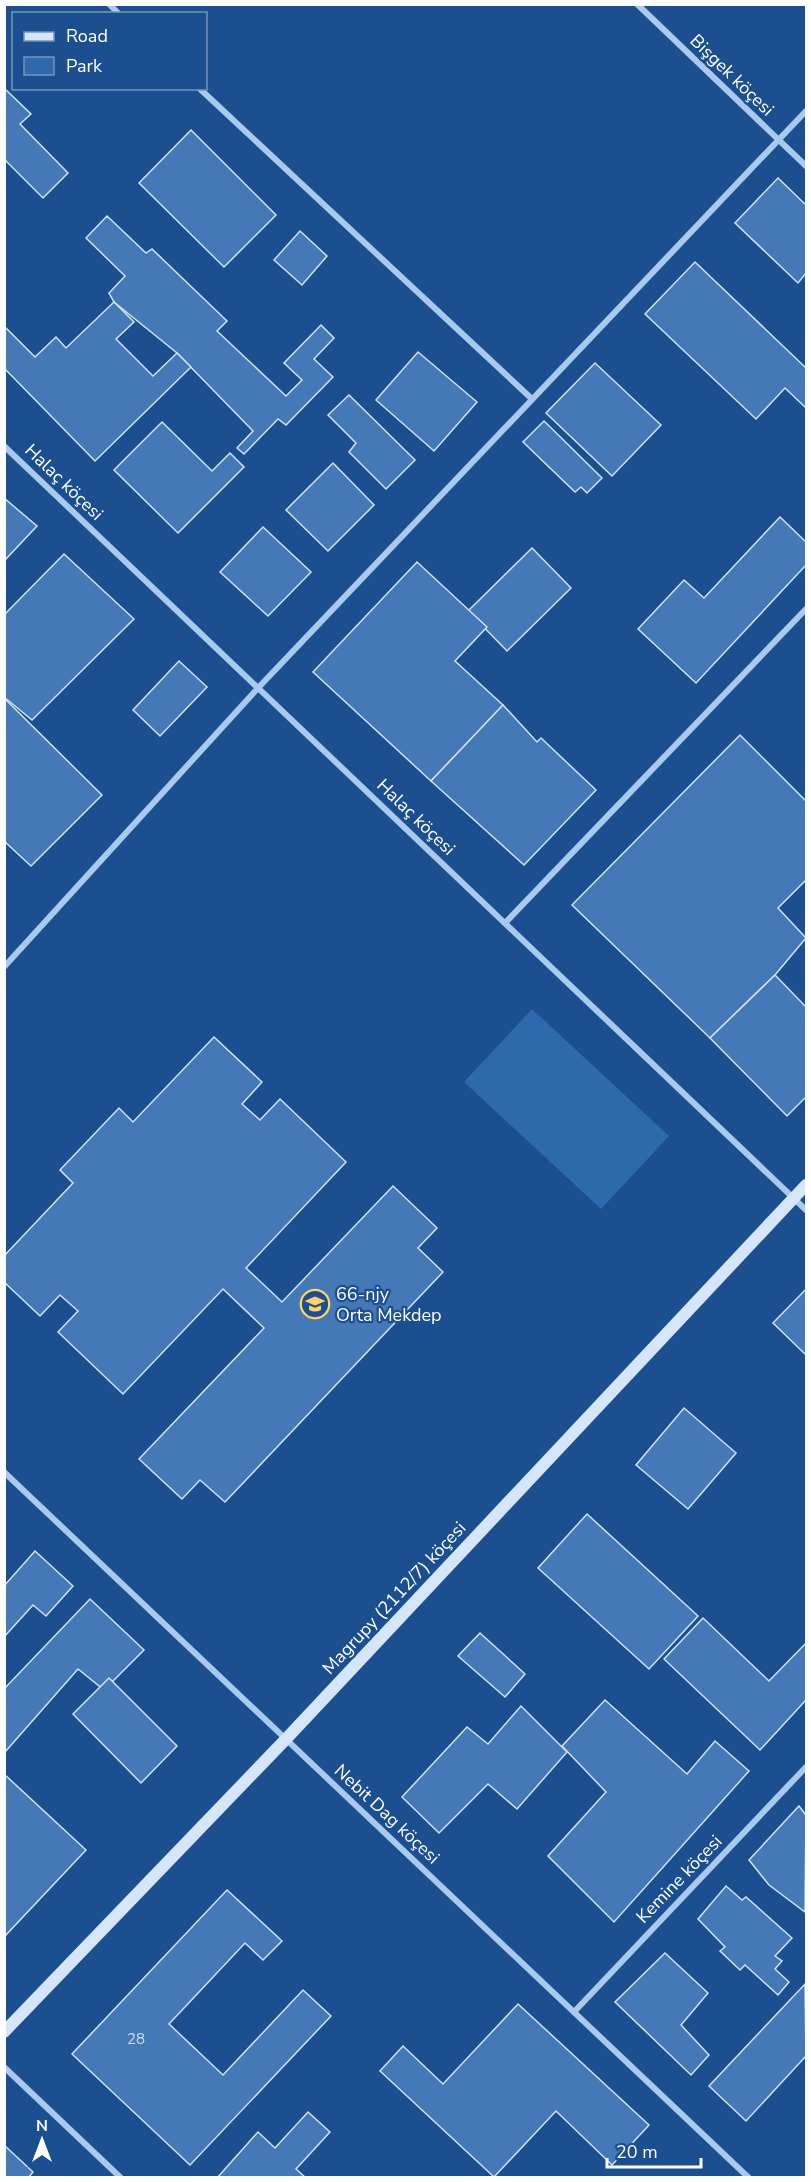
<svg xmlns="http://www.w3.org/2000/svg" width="811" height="2182" viewBox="0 0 811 2182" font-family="'Nunito Sans',sans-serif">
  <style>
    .green { fill: #2e69ad }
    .building { fill: #4478b7; stroke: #cfe3fa; stroke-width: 1.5 }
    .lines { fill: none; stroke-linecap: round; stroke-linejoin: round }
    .street { stroke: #a9c9ee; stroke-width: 6 }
    .secondary { stroke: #d6e6fa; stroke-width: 12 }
    .labels { text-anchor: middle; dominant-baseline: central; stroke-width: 4.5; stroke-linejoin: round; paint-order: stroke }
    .number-label { font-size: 15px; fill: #d0dded }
    .street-label { font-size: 18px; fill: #fff; stroke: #1b4f8f }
    .poi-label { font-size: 18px; fill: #fff; stroke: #1b4f8f; text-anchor: start }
  </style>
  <rect width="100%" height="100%" fill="#1b4f8f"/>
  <polygon class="green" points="532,1009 669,1136 601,1209 464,1082"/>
  <g class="building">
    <polygon points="4,88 31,114 20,124 68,173 43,198 4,159"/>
    <polygon points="191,130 276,215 224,267 139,183"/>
    <polygon points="778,178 806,205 806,273 798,283 735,223"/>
    <polygon points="107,216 146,253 152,249 227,321 217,331 286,396 302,380 284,363 321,325 334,338 314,359 333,377 286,425 278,419 244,454 237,448 253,431 177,353 114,302 109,293 125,276 86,238"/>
    <polygon points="300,231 327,256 302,285 274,260"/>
    <polygon points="695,262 806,368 806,408 785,388 756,419 645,314"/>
    <polygon points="114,302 134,322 116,339 153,376 177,353 191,367 95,461 4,368 4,326 35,357 56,337 66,348"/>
    <polygon points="418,352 477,402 434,451 376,400"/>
    <polygon points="595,363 661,425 612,476 546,413"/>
    <polygon points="349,395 415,460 386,489 349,452 356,443 328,415"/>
    <polygon points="544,421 602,478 587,493 581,487 575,492 523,442"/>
    <polygon points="162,422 212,471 230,453 244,467 178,533 114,470"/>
    <polygon points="333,463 374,505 328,551 286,510"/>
    <polygon points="4,498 37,526 4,561"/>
    <polygon points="780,517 806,542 806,565 696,683 638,629 684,580 704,598"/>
    <polygon points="263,527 311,572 268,616 220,572"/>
    <polygon points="532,548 571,588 507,651 468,611"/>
    <polygon points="64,554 134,619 32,720 4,697 4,615"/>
    <polygon points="417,562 487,627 455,661 503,705 431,781 313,672"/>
    <polygon points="179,661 207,687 160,736 133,710"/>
    <polygon points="4,698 102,795 31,866 4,841"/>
    <polygon points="503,705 537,742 541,738 596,790 524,865 431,781"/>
    <polygon points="740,735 806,801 806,880 778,908 806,938 775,975 710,1038 572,905"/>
    <polygon points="775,975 806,1007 806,1097 787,1116 710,1038"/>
    <polygon points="214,1037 262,1082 242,1104 260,1120 280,1099 346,1162 246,1268 282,1302 393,1186 437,1228 418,1248 443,1272 225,1502 200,1480 182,1499 139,1459 264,1328 223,1289 123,1394 58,1332 78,1311 60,1295 40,1316 4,1282 4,1256 73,1183 60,1170 119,1108 133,1122"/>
    <polygon points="806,1289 806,1355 773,1323"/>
    <polygon points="684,1408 736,1453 688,1509 636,1465"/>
    <polygon points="587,1514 698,1616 649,1669 538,1568"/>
    <polygon points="35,1551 73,1586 46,1616 33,1605 4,1637 4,1586"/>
    <polygon points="90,1599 144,1650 104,1690 78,1669 5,1752 4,1689"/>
    <polygon points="703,1618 769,1681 806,1643 806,1700 760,1750 664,1659"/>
    <polygon points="480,1633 525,1674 505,1697 458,1656"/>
    <polygon points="109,1678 177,1746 141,1783 73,1714"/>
    <polygon points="605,1700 687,1774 715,1741 749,1771 614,1922 548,1856 606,1792 562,1746"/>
    <polygon points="521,1706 567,1752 517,1809 488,1784 439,1833 402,1797 467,1727 488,1744"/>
    <polygon points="4,1774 86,1850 4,1937"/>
    <polygon points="799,1806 806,1815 805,1912 769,1885 749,1860"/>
    <polygon points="726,1886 742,1900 746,1897 792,1938 775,1956 782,1961 775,1969 789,1982 778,1995 745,1965 740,1970 720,1951 725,1947 698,1919"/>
    <polygon points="227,1890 282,1941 263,1960 245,1943 169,2024 223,2075 303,1990 331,2016 190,2165 72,2054"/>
    <polygon points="665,1953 708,1993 681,2025 709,2055 691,2075 615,2002"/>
    <polygon points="805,1984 806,2056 746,2121 709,2086"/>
    <polygon points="518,2004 649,2125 612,2165 556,2111 494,2177 380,2071 403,2046 443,2084"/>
    <polygon points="308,2112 330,2132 296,2169 306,2178 217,2178 258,2132 275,2148"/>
    <polygon points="4,2145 33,2172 28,2178 4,2178"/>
  </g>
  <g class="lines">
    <g class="street">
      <polyline points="109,4 119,14"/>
      <polyline points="637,4 806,166"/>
      <polyline points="199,88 532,399"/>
      <polyline points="4,446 806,1210"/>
      <polyline points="505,923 806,609"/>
      <polyline points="4,967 258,688 806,111"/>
      <polyline points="4,1472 749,2178"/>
      <polyline points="574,2012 806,1767"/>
      <polyline points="4,2067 121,2178"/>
    </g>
    <polyline class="secondary" points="4,2032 286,1739 806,1185"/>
  </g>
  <defs>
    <g id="school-ring" transform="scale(1.5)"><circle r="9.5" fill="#1b4f8f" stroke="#ffd166" stroke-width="1.5"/><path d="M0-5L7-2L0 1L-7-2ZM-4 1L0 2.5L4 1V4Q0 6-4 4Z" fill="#ffd166"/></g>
  </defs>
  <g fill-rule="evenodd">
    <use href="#school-ring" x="315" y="1304"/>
  </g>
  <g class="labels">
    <g class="number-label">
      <text x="136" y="2039">28</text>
    </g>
    <g class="street-label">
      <text transform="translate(732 75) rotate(44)">Bişgek köçesi</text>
      <text transform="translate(64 482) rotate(44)">Halaç köçesi</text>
      <text transform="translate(416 817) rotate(44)">Halaç köçesi</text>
      <text transform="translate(394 1598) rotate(-47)">Magrupy (2112/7) köçesi</text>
      <text transform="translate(387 1814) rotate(43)">Nebit Dag köçesi</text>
      <text transform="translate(679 1879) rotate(-46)">Kemine köçesi</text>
    </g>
    <g class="poi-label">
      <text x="336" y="1294">66-njy<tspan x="336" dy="21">Orta Mekdep</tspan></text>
    </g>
  </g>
  <rect width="811" height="2182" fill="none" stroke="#ffffff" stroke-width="12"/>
  <rect x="12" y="12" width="195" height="78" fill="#1b4f8f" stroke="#7695bc" stroke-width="1.5"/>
  <rect x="24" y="32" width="30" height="9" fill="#d6e6fa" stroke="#7695bc" stroke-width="1.5"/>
  <text x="66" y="42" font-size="18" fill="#ffffff">Road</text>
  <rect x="24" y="57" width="30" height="18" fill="#2e69ad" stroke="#7695bc" stroke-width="1.5"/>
  <text x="66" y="72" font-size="18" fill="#ffffff">Park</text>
  <g transform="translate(42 2140)" stroke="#1b4f8f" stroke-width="4.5" paint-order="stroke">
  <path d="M0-4.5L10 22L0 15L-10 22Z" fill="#ffffff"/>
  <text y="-9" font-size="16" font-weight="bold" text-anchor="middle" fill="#ffffff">N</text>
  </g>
  <path d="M607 2158v9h94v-9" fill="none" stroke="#ffffff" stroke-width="3"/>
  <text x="616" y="2158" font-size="18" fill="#ffffff" stroke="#1b4f8f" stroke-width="4.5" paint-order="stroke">20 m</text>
</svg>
